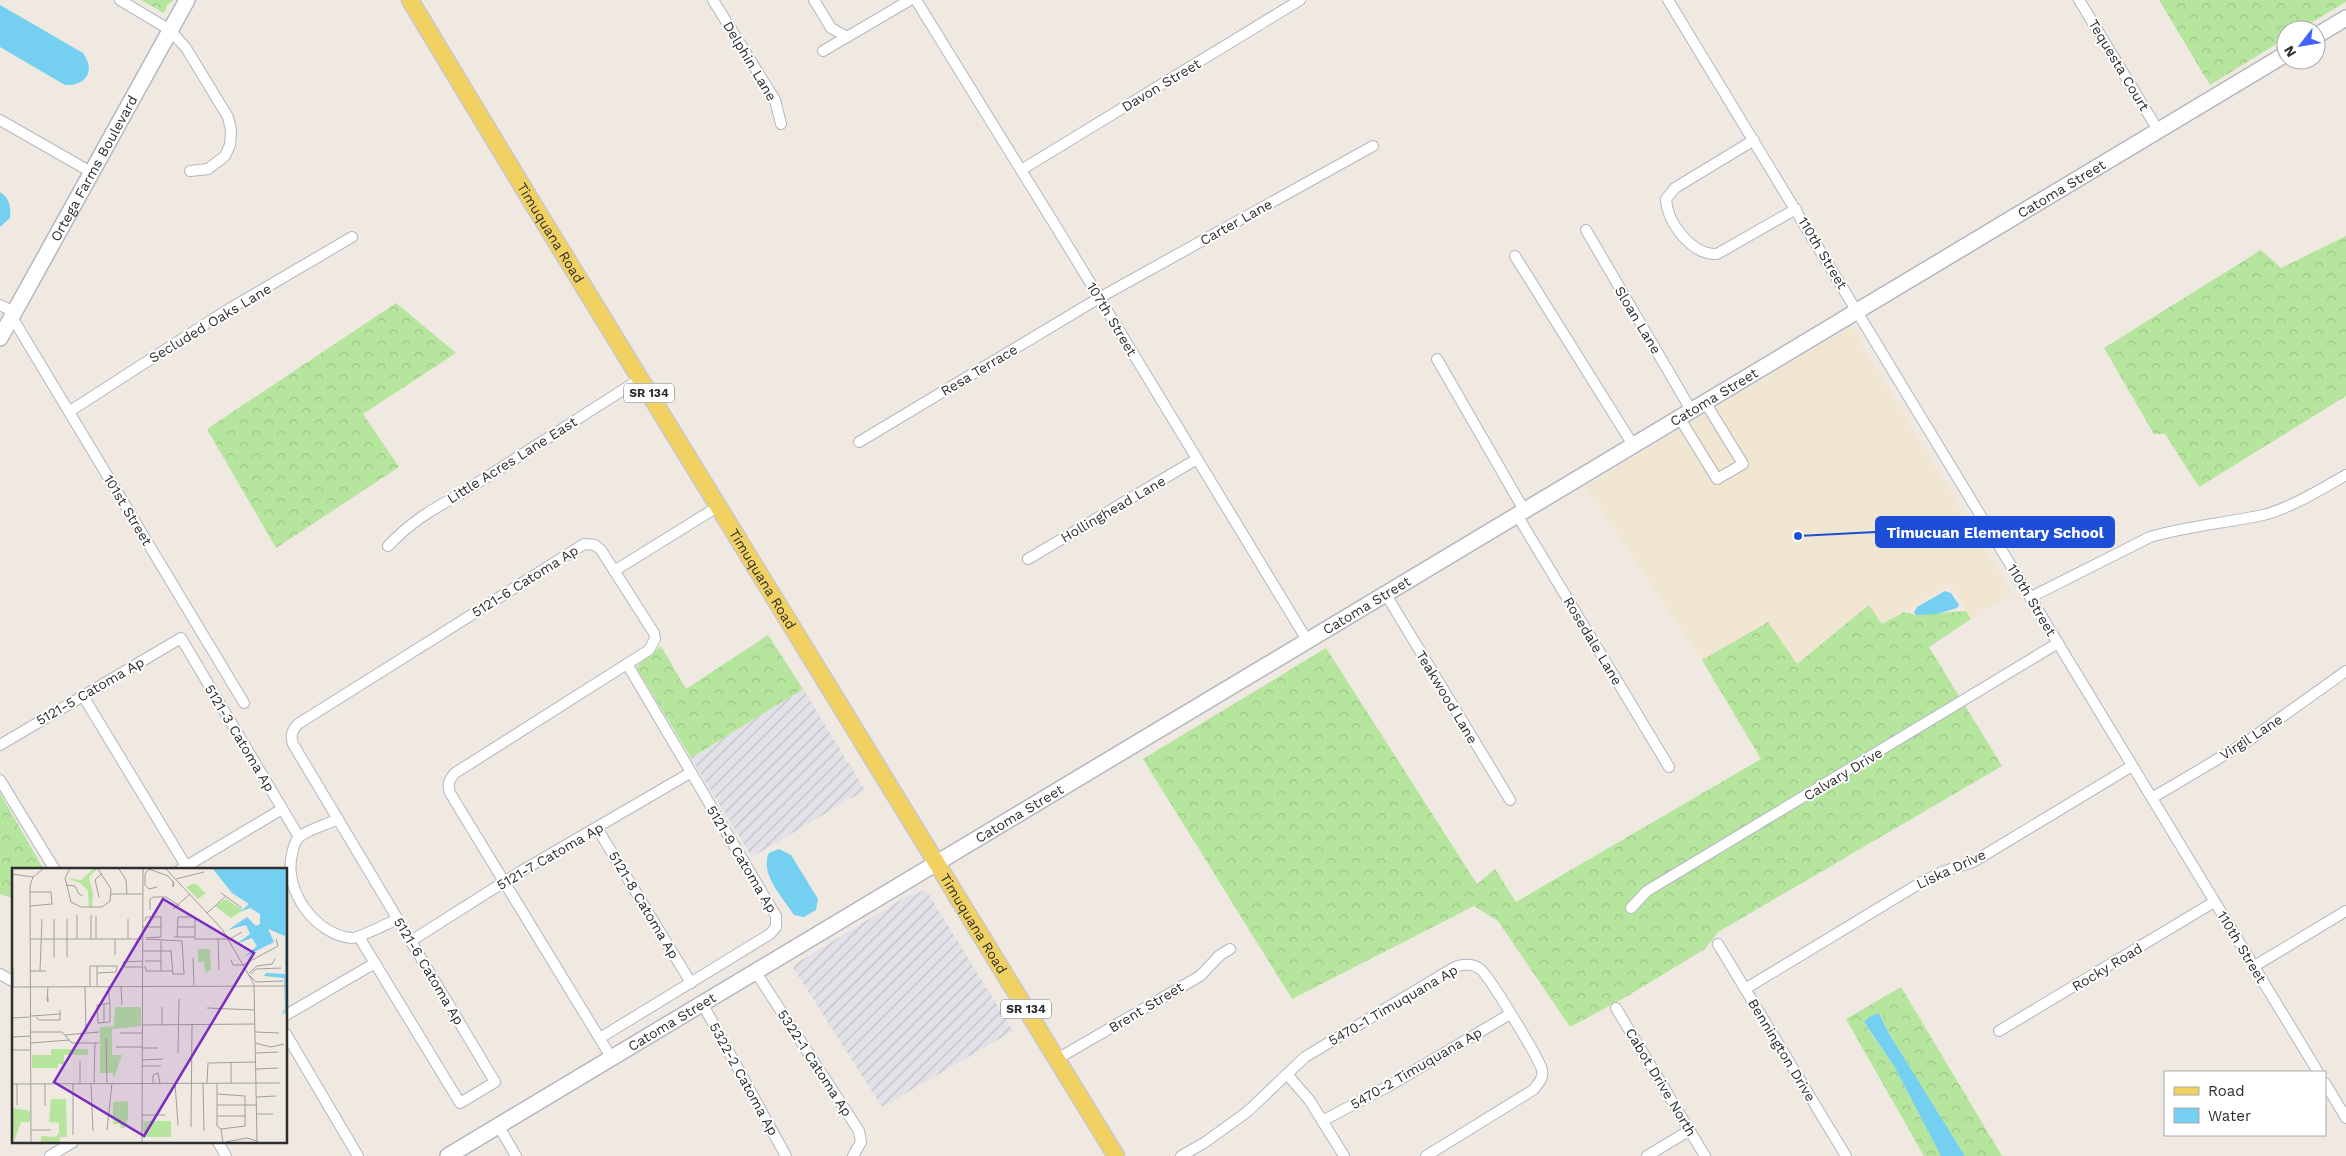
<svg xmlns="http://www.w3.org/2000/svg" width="2346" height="1156" viewBox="0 0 2346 1156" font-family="'Work Sans',sans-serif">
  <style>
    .industrial { fill: url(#industrial-furrows) }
    .education { fill: #f0e6d1 }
    .forest { fill: url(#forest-crowns) }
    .water { fill: #75cff0 }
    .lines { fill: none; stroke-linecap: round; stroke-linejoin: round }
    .street-casing { stroke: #b4b7c1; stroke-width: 12 }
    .secondary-casing { stroke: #b4b7c1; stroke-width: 18 }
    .primary-casing { stroke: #c9c9c9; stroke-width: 19 }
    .street { stroke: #fff; stroke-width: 10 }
    .secondary { stroke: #fff; stroke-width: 15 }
    .primary { stroke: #f2d163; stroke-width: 16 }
    .labels { text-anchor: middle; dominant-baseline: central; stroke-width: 4; stroke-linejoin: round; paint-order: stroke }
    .shield { fill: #fff; stroke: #6d6d6d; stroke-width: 1 }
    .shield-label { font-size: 12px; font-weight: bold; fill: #2e2e2e }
    .street-label { font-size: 14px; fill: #2e2e2e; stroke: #fff }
    .inset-road { fill: none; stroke: #a29e99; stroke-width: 1 }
    .view { fill: #7b2cbf; fill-opacity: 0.15; stroke: #7b2cbf; stroke-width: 2.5 }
    .inset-edge { fill: none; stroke: #2e2e2e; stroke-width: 2.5 }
    .leader { fill: none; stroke: #1d4ed8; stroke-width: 2 }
    .callout-dot { fill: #1d4ed8; stroke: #fff; stroke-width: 2 }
    .callout { fill: #1d4ed8; stroke: #1d4ed8; stroke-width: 2 }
    .callout-label { font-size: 15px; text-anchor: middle; font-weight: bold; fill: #fff }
  </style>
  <defs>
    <pattern id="industrial-furrows" width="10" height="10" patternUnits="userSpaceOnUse" patternTransform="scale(1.25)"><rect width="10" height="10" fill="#e3e1e8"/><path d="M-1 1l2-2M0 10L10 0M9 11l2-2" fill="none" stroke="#c3c1c7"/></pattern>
    <pattern id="forest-crowns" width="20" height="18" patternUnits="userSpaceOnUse" patternTransform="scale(1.25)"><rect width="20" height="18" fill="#b6e59e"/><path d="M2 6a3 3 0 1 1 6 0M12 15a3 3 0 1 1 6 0" fill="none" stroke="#9dc588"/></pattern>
  </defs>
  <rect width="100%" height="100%" fill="#efe9e1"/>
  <g class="industrial">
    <polygon points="803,689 865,790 752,857 691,758"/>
    <polygon points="926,890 1013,1031 882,1107 792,966 907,896"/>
  </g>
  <polygon class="education" points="1851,326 2012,594 1971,619 1951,585 1882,624 1869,605 1796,664 1767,622 1702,660 1585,487"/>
  <g class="forest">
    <polygon points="141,0 174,0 168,4 164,13"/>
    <polygon points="2159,0 2346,0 2346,2 2299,30 2286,30 2286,38 2210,85"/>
    <polygon points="2346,236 2346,396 2199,487 2165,434 2154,434 2104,348 2261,250 2281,268"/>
    <polygon points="396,303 456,353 363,414 399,467 276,548 207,429"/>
    <polygon points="1869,605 1882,624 1904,612 1916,615 1966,611 1971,619 1929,647 2002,766 1718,932 1705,949 1624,998 1570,1027 1498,921 1474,906 1292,999 1143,759 1326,648 1477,884 1495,869 1516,902 1761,759 1702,660 1768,622 1797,664"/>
    <polygon points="768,635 803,689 691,758 636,667 661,646 686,689"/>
    <polygon points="0,793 44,870 14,870 14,899 0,894"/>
    <polygon points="1901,987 2002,1156 1965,1156 1888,1032 1880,1013 1864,1023 1894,1066 1941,1156 1924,1156 1846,1019"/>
  </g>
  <g class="water">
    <path d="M0 5 83 53C96 71 86 86 65 85L0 47Z"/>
    <path d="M0 192C10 198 11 207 10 218L0 227Z"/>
    <polygon points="1945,591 1951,593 1959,605 1957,608 1937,614 1916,615 1914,612 1917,607"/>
    <path d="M779 849 791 855 818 899 816 910 804 917 794 915C783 898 759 873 769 853Z"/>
    <polygon points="1879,1013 1888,1032 1965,1156 1941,1156 1894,1066 1864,1022 1869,1017"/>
  </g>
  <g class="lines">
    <g class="street-casing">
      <g id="street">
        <polyline points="120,0 170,30 186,48 228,117 231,130 230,145 225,156 208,169 190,171"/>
        <polyline points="713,0 775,100 781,124"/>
        <polyline points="814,0 831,28 847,37"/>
        <polyline points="916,0 1063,238 1307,640"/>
        <polyline points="1668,0 2318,1072"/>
        <polyline points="2079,0 2158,130"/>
        <polyline points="823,51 910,0"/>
        <polyline points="0,120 91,172"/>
        <path d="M1754 140 1675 188 1666 199C1667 223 1692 255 1717 254L1796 209"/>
        <polyline points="1021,170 1300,0"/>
        <polyline points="1586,230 1691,410"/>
        <polyline points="1515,256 1633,445"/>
        <polyline points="0,305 14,312"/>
        <polyline points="12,317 244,703"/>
        <polyline points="1437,359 1524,510"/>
        <polyline points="70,411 224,312 352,237"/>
        <polyline points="1679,417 1717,479 1743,464 1705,402"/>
        <polyline points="859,442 1099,298 1373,146"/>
        <polyline points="1517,515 1669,767"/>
        <path d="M388 546C409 524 430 510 457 496L640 379"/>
        <polyline points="1028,559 1197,459"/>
        <polyline points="614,571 719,506"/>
        <polyline points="1385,593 1510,800"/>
        <path d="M2031 597 2150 537C2187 526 2226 523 2263 515 2289 509 2323 488 2346 475"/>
        <polyline points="83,696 186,866"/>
        <polyline points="0,745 181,638 299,837"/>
        <polyline points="0,780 55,870"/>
        <polyline points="2152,798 2248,741 2346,671"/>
        <path d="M338 819C326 825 309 829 299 837 295 841 293 849 292 854 283 890 315 935 352 938 360 938 388 923 398 919"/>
        <polyline points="597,828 691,983"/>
        <polyline points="180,870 282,809"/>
        <polyline points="1631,908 1647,891 2058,643"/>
        <path d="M359 937 460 1103 495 1082 293 744C290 735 292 731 298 724L584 544 595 545 601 550 654 633 655 639 649 650 455 773C449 780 447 784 450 793L611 1057"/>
        <polyline points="411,941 518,873 690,773"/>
        <polyline points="1718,944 1846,1156"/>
        <polyline points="2253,967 2346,911"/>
        <polyline points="755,971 859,1131 861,1142 853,1156"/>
        <polyline points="0,974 14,982"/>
        <polyline points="1745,989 1922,882 1942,872 1973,862 2132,766"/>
        <polyline points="702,1003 786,1156"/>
        <polyline points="1616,1008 1705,1156"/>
        <polyline points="286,1015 375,963"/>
        <polyline points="1999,1031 2214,902"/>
        <polyline points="286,1034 358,1156"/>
        <polyline points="600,1038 770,934 776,927 776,916 627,664"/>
        <polyline points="1057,1059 1200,976 1220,955 1230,949"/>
        <polyline points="1287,1074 1310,1101 1344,1156"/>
        <polyline points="2325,1083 2346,1118"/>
        <polyline points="1322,1121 1387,1087 1510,1014"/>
        <polyline points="498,1125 516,1156"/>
        <polyline points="218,1142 226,1156"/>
        <polyline points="50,1156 73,1142"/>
        <path d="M1181 1156 1204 1143 1247 1112 1305 1057 1455 967C1464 964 1472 963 1480 969 1488 974 1540 1060 1542 1070 1544 1078 1538 1084 1533 1090L1426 1156"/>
        <polyline points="1647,1156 1690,1130"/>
      </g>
    </g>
    <g class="secondary-casing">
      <g id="secondary">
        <polyline points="2316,36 2346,18"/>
        <path id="s1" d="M0 338 187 0"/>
        <path id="s2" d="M448 1156 2286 54"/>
      </g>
    </g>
    <g class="primary-casing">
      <g id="primary">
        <path id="s3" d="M410 0 530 199 1116 1156"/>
      </g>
    </g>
    <use href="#street" class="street"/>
    <use href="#secondary" class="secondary"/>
    <use href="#primary" class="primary"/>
  </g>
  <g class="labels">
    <g class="shield">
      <rect x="624" y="383.5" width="50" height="19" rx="4"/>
      <rect x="1001" y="999.5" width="50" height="19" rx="4"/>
    </g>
    <g class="shield-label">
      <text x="649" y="393">SR 134</text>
      <text x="1026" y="1009">SR 134</text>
    </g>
    <g class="street-label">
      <text transform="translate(750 61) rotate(59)">Delphin Lane</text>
      <text transform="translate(2119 65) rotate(59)">Tequesta Court</text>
      <text transform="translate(1161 85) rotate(-31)">Davon Street</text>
      <text stroke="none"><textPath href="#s1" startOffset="194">Ortega Farms Boulevard</textPath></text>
      <text stroke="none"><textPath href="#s2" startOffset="1881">Catoma Street</textPath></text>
      <text transform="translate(1236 222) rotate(-29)">Carter Lane</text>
      <text stroke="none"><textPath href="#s3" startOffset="272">Timuquana Road</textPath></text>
      <text transform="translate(1823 253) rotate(59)">110th Street</text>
      <text transform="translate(1112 319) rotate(59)">107th Street</text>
      <text transform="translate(1638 320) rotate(59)">Sloan Lane</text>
      <text transform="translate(210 323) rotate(-31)">Secluded Oaks Lane</text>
      <text transform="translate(979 370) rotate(-31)">Resa Terrace</text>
      <text stroke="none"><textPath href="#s2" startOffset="1476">Catoma Street</textPath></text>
      <text transform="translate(512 460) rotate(-32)">Little Acres Lane East</text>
      <text transform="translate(1113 509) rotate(-30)">Hollinghead Lane</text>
      <text transform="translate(128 510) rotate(59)">101st Street</text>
      <text stroke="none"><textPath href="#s3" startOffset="678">Timuquana Road</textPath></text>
      <text transform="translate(525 581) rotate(-32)">5121-6 Catoma Ap</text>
      <text transform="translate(2032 600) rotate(59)">110th Street</text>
      <text stroke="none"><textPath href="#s2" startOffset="1071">Catoma Street</textPath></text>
      <text transform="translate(1593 641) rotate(59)">Rosedale Lane</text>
      <text transform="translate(90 691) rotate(-30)">5121-5 Catoma Ap</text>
      <text transform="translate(1447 697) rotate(59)">Teakwood Lane</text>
      <text transform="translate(2251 737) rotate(-33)">Virgil Lane</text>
      <text transform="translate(240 738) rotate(59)">5121-3 Catoma Ap</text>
      <text transform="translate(1843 774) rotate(-31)">Calvary Drive</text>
      <text stroke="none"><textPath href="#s2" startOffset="666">Catoma Street</textPath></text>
      <text transform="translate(550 856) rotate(-30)">5121-7 Catoma Ap</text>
      <text transform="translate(742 859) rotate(59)">5121-9 Catoma Ap</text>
      <text transform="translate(1951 869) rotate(-25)">Liska Drive</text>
      <text transform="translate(644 905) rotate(59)">5121-8 Catoma Ap</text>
      <text stroke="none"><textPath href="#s3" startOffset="1082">Timuquana Road</textPath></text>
      <text transform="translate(2242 947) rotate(59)">110th Street</text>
      <text transform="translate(2107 967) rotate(-31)">Rocky Road</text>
      <text transform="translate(429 971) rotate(59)">5121-6 Catoma Ap</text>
      <text transform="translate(1393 1005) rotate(-30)">5470-1 Timuquana Ap</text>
      <text transform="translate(1146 1007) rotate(-31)">Brent Street</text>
      <text stroke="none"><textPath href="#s2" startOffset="261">Catoma Street</textPath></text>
      <text transform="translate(1782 1050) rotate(59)">Bennington Drive</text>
      <text transform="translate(815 1063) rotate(57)">5322-1 Catoma Ap</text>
      <text transform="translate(1416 1068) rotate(-30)">5470-2 Timuquana Ap</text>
      <text transform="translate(744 1079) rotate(61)">5322-2 Catoma Ap</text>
      <text transform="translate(1661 1082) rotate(59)">Cabot Drive North</text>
    </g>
  </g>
  <g transform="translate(12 868)">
    <rect width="275" height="275" fill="#efe9e1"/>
    <path d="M183 15 194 25 186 31 174 19ZM186 81H198L199 102 193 104 192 94H186ZM103 139H129V158L100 161V187H110L102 210 101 205H88V159L102 158ZM39 181H76V187H52V196H46V200H20V187H39ZM39 231H54L55 269H48V274H29V268L44 269 47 264V255L37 254ZM116 233V250L113 260H109L108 256H101V234ZM0 240 18 243V254H9L2 274ZM131 253H159V269H132Z" fill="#b6e59e"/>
    <path d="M214 31 231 42 219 50 203 38Z" fill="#b6e59e"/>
    <path d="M81 1H85L77 9 81 26 80 39H77L76 23 68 15 54 10 69 12Z" fill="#b6e59e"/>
    <path d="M201 1H275V151L274 145 268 146 273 144 270 143 273 142 272 110 252 108 254 105 273 106V68L256 61 262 74 232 89 245 78 240 70 224 76 238 66 234 57 216 62 235 49 244 58 248 56V46L238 40 228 44 237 36 220 25Z" fill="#75cff0"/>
    <path class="inset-road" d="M58 1 53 10 59 34 69 39H90L98 33 99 21 86 1M107 1 114 12 115 26M154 1 210 61 242 116 245 274M0 6 21 9M164 11 192 4M54 17 63 18 67 26 71 28M145 19 137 21 133 17V6L137 1 156 8 162 15 161 19V13M18 24H39L40 36 18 38M209 25 230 40M99 26H130M87 29 83 12 90 5M161 41 178 26M138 42V31L142 29H154L168 38M195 45 213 29M79 47V71M42 51V89M55 51V89M116 51V71M133 53 134 49H149V69M130 59H149M165 59H183M162 69H183V49H166L165 69M134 70 149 69M19 71H130M65 71V47M84 71V48M182 71H216M206 71 207 102M216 72 230 64M149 73V103M131 83H159L161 106H172L170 73 134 71M103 87V71M181 90 182 117M219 92 221 97H231L266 78 264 71M133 93H149M85 98V118M133 98 134 103H160M1 99V119M130 99H113L111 94 130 93M18 103H34M28 103 30 51M237 105 245 98 260 96 263 91M239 106 244 101 269 100M237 107 244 114 271 113M73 118 74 164M78 118V98H105L104 104 85 105M96 118 98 137V154L86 155 85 137 98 135M0 119 275 118M36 119 35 132 36 134V129M109 119 110 137M195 140 243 142M19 148 48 146M24 149 27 152H48V142M0 150 19 149M92 155V136M130 157 243 156M150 157V139M19 164H50L60 175H87M243 164 267 165M108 165H130M53 167 87 164M1 169 19 168M94 170 95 215M19 175 57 172M243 175 259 179 272 176M104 179H130M130 180H146M0 182H19M166 185 167 131M244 185 266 184M130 192 151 191M68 193V216M219 195V215M130 198H149M244 201 266 200M82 215 83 175M141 215V207L146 205 148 215M163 215 166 257M191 215 192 263M195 215 196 195 244 194M205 215V258L209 261 211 274M0 216 268 215M5 216V237M33 216V238M79 216 81 263M205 226 233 228V258L209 261M244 229 264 228M205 237H244M245 246H261M130 247H153M205 248H234M179 259 180 157M19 262H39M95 262 100 215M61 267V216M19 274 18 18 21 9 31 1M130 274 131 1M214 274 235 270 245 273"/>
    <path class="view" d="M151 31 242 85 132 268 42 214Z"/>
    <rect width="275" height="275" class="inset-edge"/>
  </g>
  <path class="leader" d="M1798 536L1876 532"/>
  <circle class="callout-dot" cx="1798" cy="536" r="5"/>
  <rect class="callout" x="1876" y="517" width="238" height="30" rx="5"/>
  <g class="callout-label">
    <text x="1995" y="538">Timucuan Elementary School</text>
  </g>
  <rect x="2164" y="1071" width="162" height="65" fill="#ffffff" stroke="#ababab"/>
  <rect x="2174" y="1087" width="25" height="8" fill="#f2d163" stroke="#ababab"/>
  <text x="2208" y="1096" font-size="15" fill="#2e2e2e">Road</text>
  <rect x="2174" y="1108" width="25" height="15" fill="#75cff0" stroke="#ababab"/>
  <text x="2208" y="1121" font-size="15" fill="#2e2e2e">Water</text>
  <g transform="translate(2301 45) rotate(239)"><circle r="24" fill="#ffffff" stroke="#ababab"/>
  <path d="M0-4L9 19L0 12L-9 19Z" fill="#4264fb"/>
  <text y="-8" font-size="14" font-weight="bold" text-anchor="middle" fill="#2e2e2e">N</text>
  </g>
</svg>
